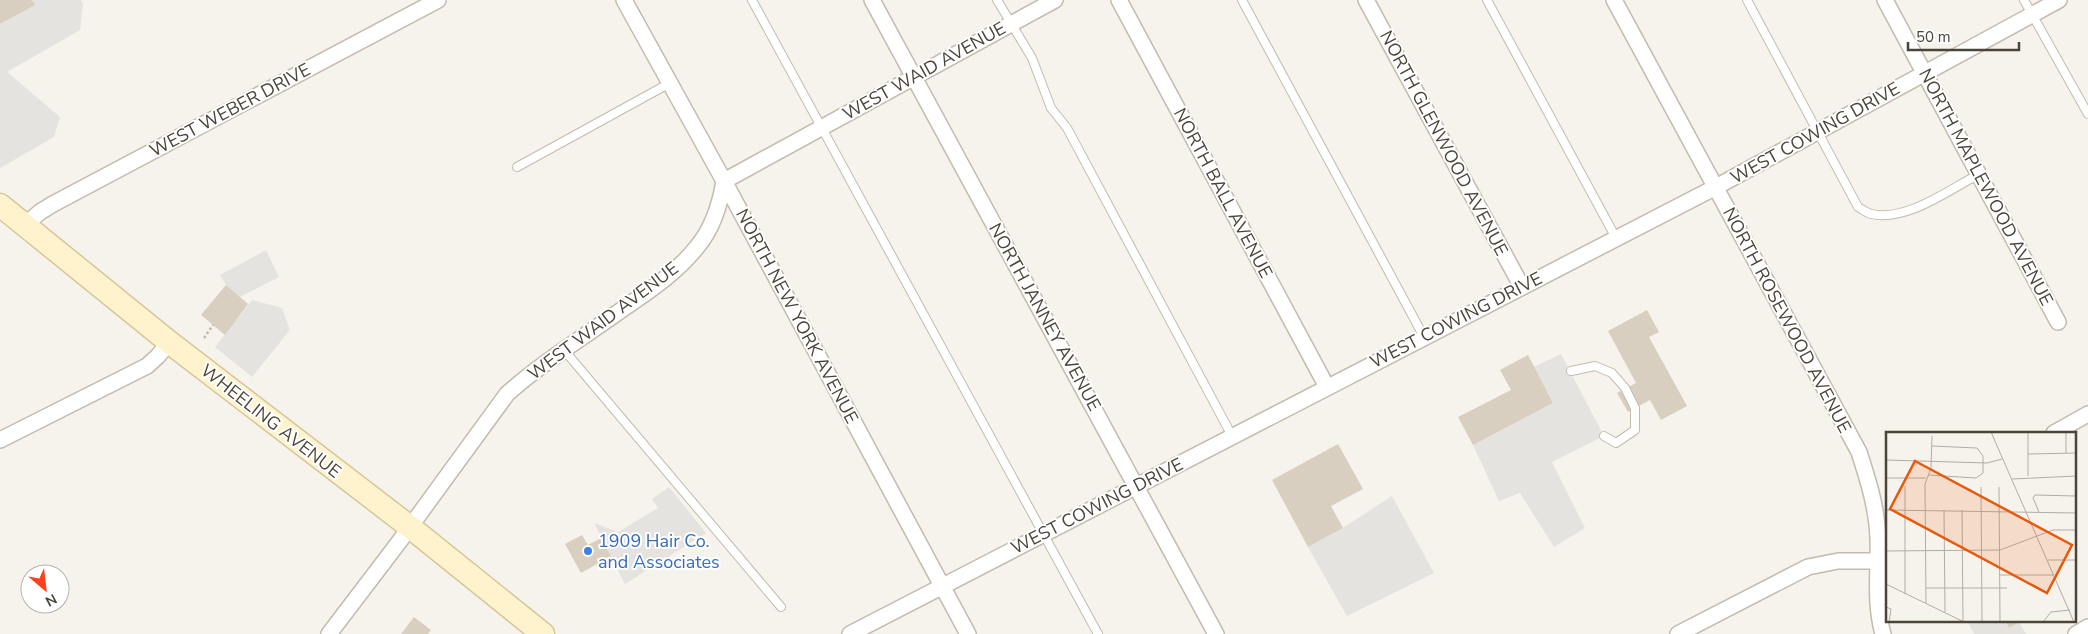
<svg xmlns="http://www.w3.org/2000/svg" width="2088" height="634" viewBox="0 0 2088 634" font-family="'Nunito Sans',sans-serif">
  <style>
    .parking { fill: #e5e3e0 }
    .building { fill: #d8cfc1 }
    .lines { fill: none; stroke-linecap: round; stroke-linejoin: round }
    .lane-casing { stroke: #c2bbae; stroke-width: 10 }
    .street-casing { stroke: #c2bbae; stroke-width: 18 }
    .secondary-casing { stroke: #d6c79b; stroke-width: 25 }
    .path { stroke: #c4b79f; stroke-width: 2.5; stroke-dasharray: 2.5 2.5; stroke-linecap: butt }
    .lane { stroke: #fff; stroke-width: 8 }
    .street { stroke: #fff; stroke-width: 15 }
    .secondary { stroke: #fff3cd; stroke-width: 22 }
    .shop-dot { fill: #3f7fe0; stroke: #fff; stroke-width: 2 }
    .labels { text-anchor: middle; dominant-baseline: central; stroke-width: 4; stroke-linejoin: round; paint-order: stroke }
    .street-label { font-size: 18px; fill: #4b4439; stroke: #fff }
    .shop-label { font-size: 18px; fill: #366cbe; stroke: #fff; text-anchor: start }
    .inset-road { fill: none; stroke: #b2ada4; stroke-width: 1 }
    .view { fill: #e8590c; fill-opacity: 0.15; stroke: #e8590c; stroke-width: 2.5 }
    .inset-edge { fill: none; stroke: #4b4439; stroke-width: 2.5 }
  </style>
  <rect width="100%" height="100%" fill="#f6f3ec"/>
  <g class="parking">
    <polygon points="32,0 81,0 83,4 80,30 7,72 60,117 54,137 0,168 0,24 34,5"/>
    <polygon points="266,250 279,277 240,297 226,285 220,275"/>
    <polygon points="252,300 282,308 290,330 252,377 215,347"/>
    <polygon points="1561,354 1604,436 1552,462 1585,528 1554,547 1520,493 1499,501 1473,445 1553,403 1534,367"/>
    <polygon points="669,487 706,533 625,584 594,523 618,532 658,508 652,499"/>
    <polygon points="1392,496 1434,573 1347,616 1308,547 1343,528"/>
    <polygon points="1967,620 2005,620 2009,628 2019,622 2026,634 1974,634"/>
  </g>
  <g class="building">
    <polygon points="0,0 32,0 35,5 0,24"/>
    <polygon points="226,285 248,304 225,335 201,315"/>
    <polygon points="1647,310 1659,332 1649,337 1687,406 1661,420 1650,400 1628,412 1617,393 1636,383 1608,331"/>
    <polygon points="1528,355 1553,403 1473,445 1458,417 1511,390 1500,370"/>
    <polygon points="1338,444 1363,489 1331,506 1343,528 1308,547 1272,480"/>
    <polygon points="582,535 588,545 601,538 611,556 581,573 565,544"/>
    <polygon points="414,617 431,630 428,634 401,634"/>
    <polygon points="2005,620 2023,620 2009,628"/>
  </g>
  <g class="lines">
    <g class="lane-casing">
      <g id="lane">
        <polyline points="752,0 1098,634"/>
        <polyline points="997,0 1032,58 1051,108 1067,128 1232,436"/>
        <polyline points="1242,0 1424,337"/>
        <polyline points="1487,0 1616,238"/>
        <path d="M1747 0 1858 207C1862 209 1867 213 1871 214 1906 222 1949 190 1979 174"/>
        <polyline points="2024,0 2088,114"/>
        <polyline points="517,167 670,83"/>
        <polyline points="564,350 781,607"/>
        <polyline points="1571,371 1595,366 1612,373 1625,388 1635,408 1635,430 1616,443 1604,436"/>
      </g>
    </g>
    <g class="street-casing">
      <g id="street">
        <polyline points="624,0 724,181 968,634"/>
        <polyline points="872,0 1216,634"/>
        <polyline points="1119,0 1327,387"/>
        <polyline points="1366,0 1522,287"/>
        <path d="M1614 0 1859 452C1868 480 1877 508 1878 538 1879 571 1874 602 1883 634"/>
        <polyline points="1885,0 2058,322"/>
        <polyline points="25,225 40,212 53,204 438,0"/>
        <polyline points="2054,433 2088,414"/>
        <polyline points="0,440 147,366 158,356 169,342"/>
        <path d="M329 634 399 542 507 394C544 361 587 335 627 306 652 289 678 271 697 247 713 228 720 205 724 181L1055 0"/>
        <polyline points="850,634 1716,187 2059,0"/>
        <polyline points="1678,634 1808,567 1838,561 1877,561"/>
        <polyline points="2076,634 2088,627"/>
      </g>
    </g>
    <g class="secondary-casing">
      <polyline id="secondary" points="0,205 169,342 410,527 543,634"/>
    </g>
    <polyline class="path" points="204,338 213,325"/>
    <use href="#lane" class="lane"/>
    <use href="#street" class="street"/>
    <use href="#secondary" class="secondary"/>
  </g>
  <circle class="shop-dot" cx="588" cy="551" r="5"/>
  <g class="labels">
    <g class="street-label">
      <text transform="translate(924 71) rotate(-29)">WEST WAID AVENUE</text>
      <text transform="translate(230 110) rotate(-28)">WEST WEBER DRIVE</text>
      <text transform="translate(1815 133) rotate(-29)">WEST COWING DRIVE</text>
      <text transform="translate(1444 143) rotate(62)">NORTH GLENWOOD AVENUE</text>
      <text transform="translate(1986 187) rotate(62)">NORTH MAPLEWOOD AVENUE</text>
      <text transform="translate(1223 193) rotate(62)">NORTH BALL AVENUE</text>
      <text transform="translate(797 316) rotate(62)">NORTH NEW YORK AVENUE</text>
      <text transform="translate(1045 317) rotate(61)">NORTH JANNEY AVENUE</text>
      <text transform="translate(1456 320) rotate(-27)">WEST COWING DRIVE</text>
      <text transform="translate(1787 320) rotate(62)">NORTH ROSEWOOD AVENUE</text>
      <text transform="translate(603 321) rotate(-37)">WEST WAID AVENUE</text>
      <text transform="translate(271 421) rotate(38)">WHEELING AVENUE</text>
      <text transform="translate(1097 506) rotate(-27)">WEST COWING DRIVE</text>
    </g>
    <g class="shop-label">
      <text x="598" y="541">1909 Hair Co.<tspan x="598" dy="21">and Associates</tspan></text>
    </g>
  </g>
  <g transform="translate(1886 432)">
    <rect width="190" height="190" fill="#f6f3ec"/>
    <path class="inset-road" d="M105 0 188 190M142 0V44M180 0V21M142 22 190 21M0 28 101 31 116 27M42 43 90 46 97 41V24L91 16 46 14M0 46H40M126 47 190 44M19 54V162M95 55 96 190M113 55 114 190M0 78 190 81M58 78 59 180M76 78 77 189M153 80 147 66 149 63 190 64M0 119 114 118 167 98H190M162 128H190M114 143H167M0 152 78 190M40 156H121M40 171 39 52 45 36 46 4M0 175 5 177 3 190M157 190 165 180 184 178"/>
    <path class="view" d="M29 29 186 113 161 161 4 77Z"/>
    <rect width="190" height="190" class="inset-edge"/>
  </g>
  <g transform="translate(45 589) rotate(152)"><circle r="24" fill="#ffffff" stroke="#b7b4b0"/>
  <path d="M0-4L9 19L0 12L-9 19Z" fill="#fc3f1d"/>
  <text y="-8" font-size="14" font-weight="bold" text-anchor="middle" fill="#4b4439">N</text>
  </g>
  <path d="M1908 42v8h111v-8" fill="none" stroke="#4b4439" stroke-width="2.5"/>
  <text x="1916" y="42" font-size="15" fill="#4b4439" stroke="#ffffff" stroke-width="4" paint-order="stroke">50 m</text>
</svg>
